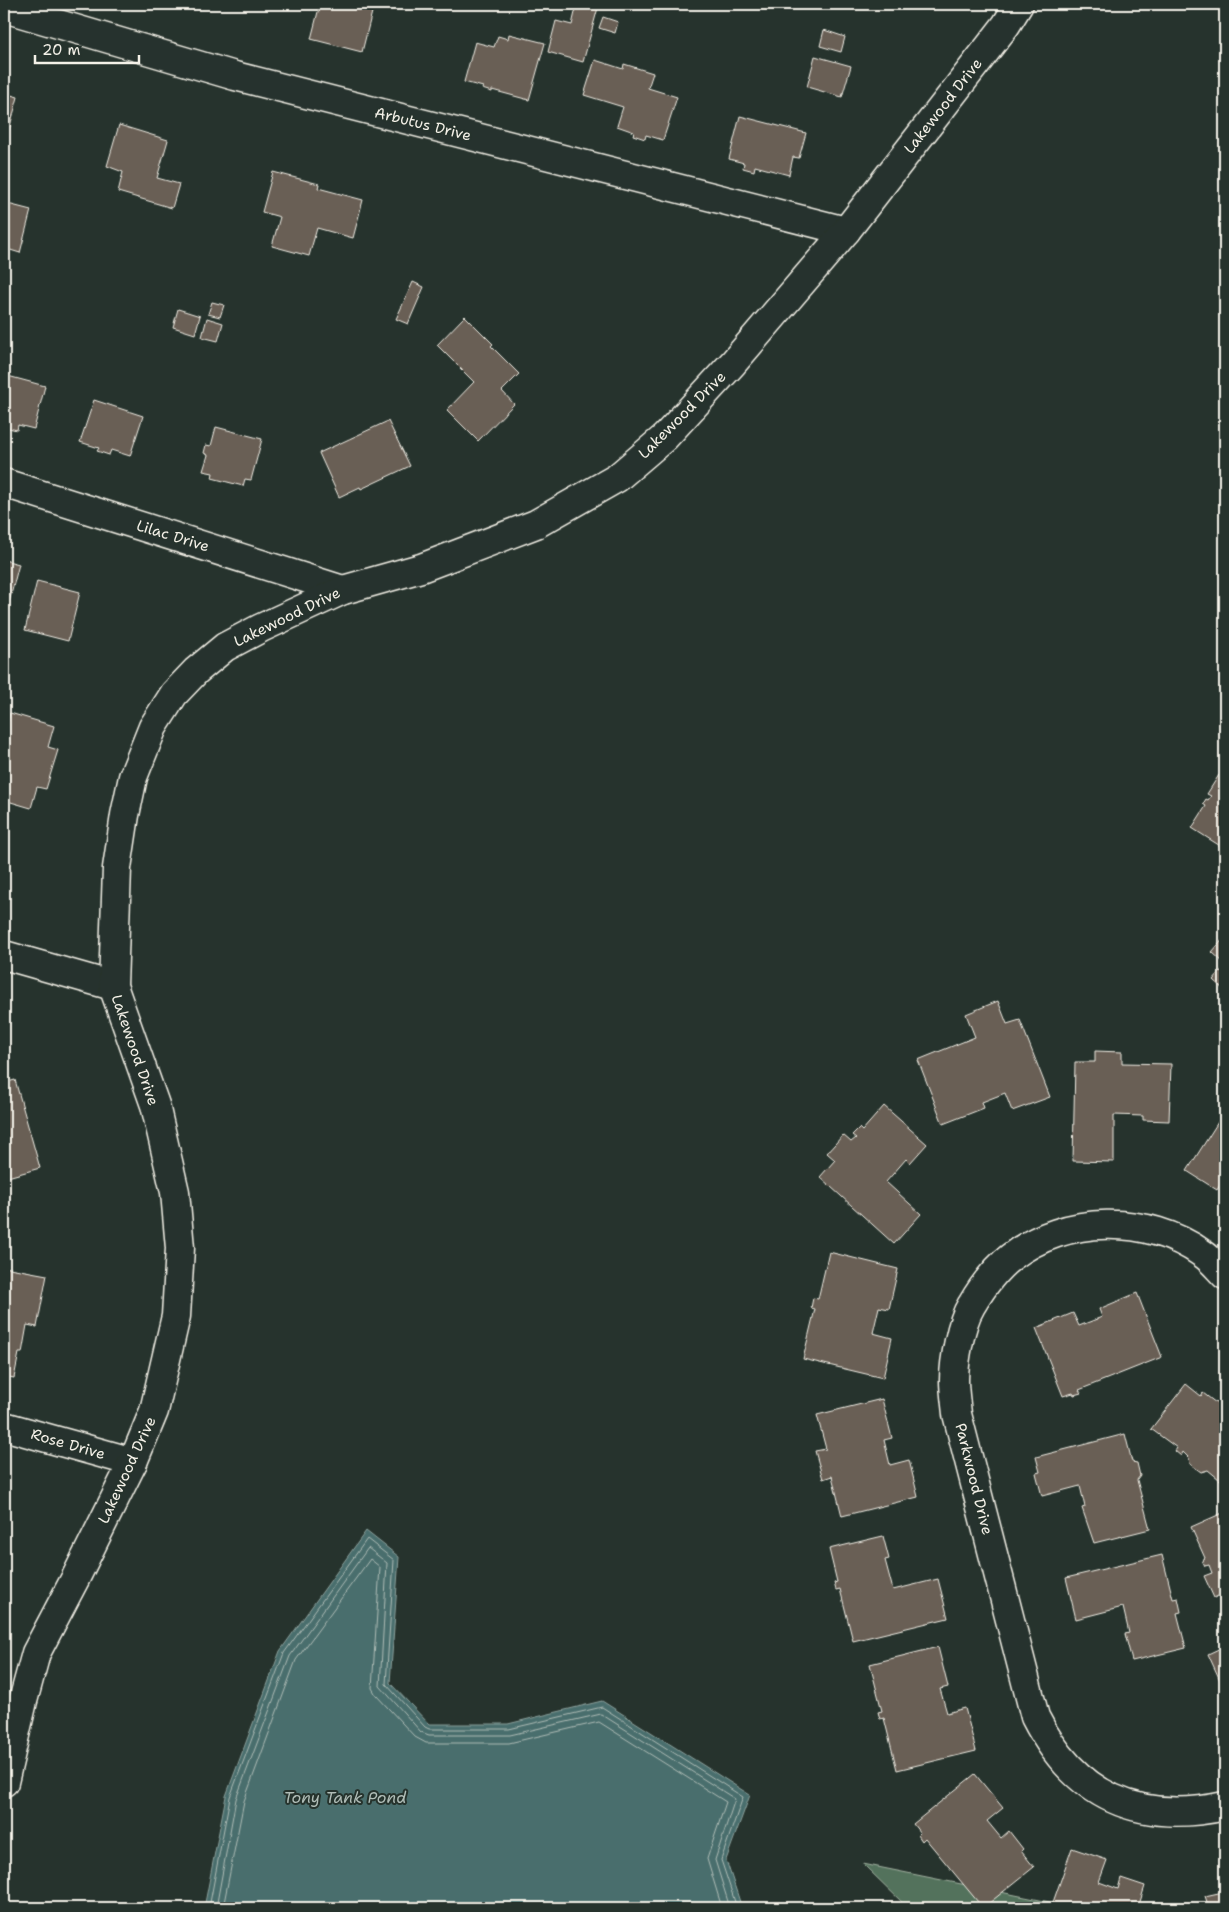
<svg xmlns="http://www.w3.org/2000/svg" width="1229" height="1912" viewBox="0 0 1229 1912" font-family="'Shantell Sans',sans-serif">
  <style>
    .green { fill: #52725c; stroke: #a3b2a2 }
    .water { fill: #496e6d; stroke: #8da29e }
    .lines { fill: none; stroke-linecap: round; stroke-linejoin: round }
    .shore { stroke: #b0bdb7; stroke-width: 1 }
    .building { fill: #695e55; stroke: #f4f1e8 }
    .minor-casing { stroke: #f4f1e8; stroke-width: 31 }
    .minor { stroke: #26332d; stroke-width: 28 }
    .labels { text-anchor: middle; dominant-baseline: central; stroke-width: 4; stroke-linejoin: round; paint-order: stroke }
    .street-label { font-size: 15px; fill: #f4f1e8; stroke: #26332d }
    .water-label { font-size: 16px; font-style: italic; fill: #b0bdb7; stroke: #26332d }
  </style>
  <rect width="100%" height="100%" fill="#26332d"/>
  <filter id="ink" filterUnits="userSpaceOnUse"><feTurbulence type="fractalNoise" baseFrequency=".02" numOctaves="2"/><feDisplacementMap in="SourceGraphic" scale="10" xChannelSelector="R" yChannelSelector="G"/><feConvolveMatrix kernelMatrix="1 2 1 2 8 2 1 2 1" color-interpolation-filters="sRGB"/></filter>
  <g filter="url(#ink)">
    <polygon class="green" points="863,1864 1079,1908 908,1908"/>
    <polygon class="water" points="366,1531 399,1557 390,1683 429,1724 508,1724 602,1701 750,1795 726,1860 742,1908 204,1908 226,1796 280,1651"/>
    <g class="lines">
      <g class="shore">
        <polyline points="209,1908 230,1797 284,1653 367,1539 394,1560 386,1684 425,1727 429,1729 509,1729 602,1707 743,1797 721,1860 737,1908"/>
        <polyline points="216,1908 236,1799 290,1656 368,1548 387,1563 380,1686 421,1732 429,1735 510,1735 601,1714 735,1799 715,1860 730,1908"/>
        <polyline points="223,1908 244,1801 296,1660 370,1559 380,1567 372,1688 376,1695 415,1737 426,1743 509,1743 599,1722 726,1802 707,1859 722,1908"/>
      </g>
    </g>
    <g class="building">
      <polygon points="320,4 342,4 372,12 362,52 311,39"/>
      <polygon points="577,4 599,4 583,62 548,52 556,21 572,25"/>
      <polygon points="603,17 618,22 615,33 599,28"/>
      <polygon points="824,30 845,37 841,52 820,46"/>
      <polygon points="509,34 545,43 529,100 492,90 492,92 482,89 483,87 464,82 475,42 494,47 498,36 508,39"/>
      <polygon points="815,56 851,66 842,97 807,87"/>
      <polygon points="595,60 623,69 624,64 653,73 648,88 677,97 663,140 646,135 645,139 633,135 634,132 617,126 623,107 584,95"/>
      <polygon points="4,93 18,97 7,137 4,136"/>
      <polygon points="740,116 806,133 799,158 793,157 789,175 755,166 754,171 743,168 744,163 729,159"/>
      <polygon points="119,125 168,140 157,178 179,184 172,208 118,192 123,172 107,166"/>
      <polygon points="273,172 319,184 318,188 363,200 353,238 317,228 309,256 272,246 280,217 262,212"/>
      <polygon points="4,203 31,210 20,253 4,248"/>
      <polygon points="413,282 424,287 408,324 396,319"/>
      <polygon points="212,302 224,305 220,317 208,314"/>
      <polygon points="178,309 200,316 195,334 173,327"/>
      <polygon points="465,316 493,344 491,346 519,374 502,391 514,404 478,441 447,410 474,382 437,345"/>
      <polygon points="207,318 223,323 218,341 202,337"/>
      <polygon points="4,375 45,386 34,429 18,425 17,430 4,427"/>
      <polygon points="94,400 143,416 130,456 111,450 109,455 97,451 99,448 80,442"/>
      <polygon points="388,421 410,466 361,489 360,487 339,497 319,453"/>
      <polygon points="216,427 262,439 251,480 245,479 243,486 212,478 213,473 203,471 208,455 204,453 206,445 211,446"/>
      <polygon points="4,560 19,564 7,610 4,609"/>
      <polygon points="37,581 80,592 68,641 25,630"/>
      <polygon points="10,713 54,726 48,747 58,750 46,789 37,787 31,808 4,800 4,736"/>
      <polygon points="1225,770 1225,849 1192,828 1206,806 1203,804 1206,799 1208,800 1211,796 1207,794 1219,775 1221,777"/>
      <polygon points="1225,937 1225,964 1212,952"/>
      <polygon points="1225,966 1225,991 1213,980"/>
      <polygon points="998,1001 1007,1024 1020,1020 1050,1097 1012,1111 1005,1093 982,1102 984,1108 943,1124 918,1060 975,1037 966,1014"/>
      <polygon points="1095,1051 1122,1052 1122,1063 1171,1064 1169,1121 1143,1120 1143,1116 1114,1115 1114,1162 1073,1161 1075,1062 1095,1062"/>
      <polygon points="15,1080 40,1168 4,1178 4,1083"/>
      <polygon points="884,1106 927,1144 910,1163 906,1159 886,1182 921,1214 894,1244 820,1177 835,1160 827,1153 843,1135 851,1142 856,1138 852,1135 859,1128 862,1131"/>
      <polygon points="1225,1111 1225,1177 1217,1190 1187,1171"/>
      <polygon points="829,1252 898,1269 889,1309 879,1307 873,1333 892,1338 883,1378 803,1359 815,1309 811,1308 813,1298 818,1299"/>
      <polygon points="4,1267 47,1275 37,1327 27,1325 22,1353 19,1353 14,1378 4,1376"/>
      <polygon points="1137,1293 1162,1357 1079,1390 1081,1393 1074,1395 1073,1393 1063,1396 1036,1328 1073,1313 1079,1326 1102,1317 1099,1309"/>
      <polygon points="1186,1384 1201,1396 1203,1393 1225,1410 1225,1484 1208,1470 1201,1472 1190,1464 1189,1458 1183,1452 1181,1456 1175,1451 1177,1448 1151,1429"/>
      <polygon points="882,1399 892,1438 884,1440 890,1465 909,1460 918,1497 842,1516 832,1476 823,1479 815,1451 826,1449 817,1415"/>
      <polygon points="1125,1434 1132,1462 1137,1463 1140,1476 1137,1480 1150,1529 1094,1543 1082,1508 1085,1507 1080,1486 1042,1496 1036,1473 1040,1472 1036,1457"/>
      <polygon points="1225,1512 1225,1602 1222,1594 1214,1598 1204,1576 1212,1573 1209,1565 1205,1566 1202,1560 1205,1558 1191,1527"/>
      <polygon points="883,1536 889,1559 885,1560 893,1590 938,1579 948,1618 853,1641 840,1589 836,1590 834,1583 837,1582 829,1549"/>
      <polygon points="1162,1555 1173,1599 1178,1598 1181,1612 1177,1613 1186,1648 1132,1661 1125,1634 1129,1633 1123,1607 1076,1619 1066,1578"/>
      <polygon points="1225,1646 1225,1691 1208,1654"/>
      <polygon points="938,1647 948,1687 940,1689 947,1713 965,1708 976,1751 897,1770 884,1718 880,1719 878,1712 882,1711 870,1664"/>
      <polygon points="975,1774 1003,1808 987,1821 1001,1838 1009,1831 1023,1849 1021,1851 1034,1867 983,1908 925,1838 922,1841 918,1835 920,1833 913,1824"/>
      <polygon points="1072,1848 1107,1860 1099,1882 1118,1889 1121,1878 1145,1886 1138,1908 1051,1908"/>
      <polygon points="1225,1889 1225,1908 1209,1908 1205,1896 1223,1892 1222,1890"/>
    </g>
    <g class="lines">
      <g class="minor-casing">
        <g id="minor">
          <polyline points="4,8 235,76 846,231"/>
          <polyline points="4,483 343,590"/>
          <polyline points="4,955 113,986"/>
          <path d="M1225 1275C1218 1268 1211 1259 1203 1254 1148 1214 1065 1215 1011 1257 995 1269 981 1289 971 1306 961 1322 954 1361 954 1380 954 1391 956 1403 957 1414L1035 1717C1075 1796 1138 1825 1225 1806"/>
          <polyline points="4,1426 133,1462"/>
          <polyline points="4,1782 23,1701 36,1653 75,1579 133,1462 154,1411 176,1316 180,1248 175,1192 155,1105 113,986 117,868 125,815 133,777 153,727 174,694 196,671 225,647 261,628 343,590 421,568 536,524 617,478 665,437 733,363 846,231 1006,25 1019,4"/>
        </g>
      </g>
      <use href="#minor" class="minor"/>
    </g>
  </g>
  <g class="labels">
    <g class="street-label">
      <text transform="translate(943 106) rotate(-52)">Lakewood Drive</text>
      <text transform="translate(423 124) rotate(14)">Arbutus Drive</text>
      <text transform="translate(682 415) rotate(-45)">Lakewood Drive</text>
      <text transform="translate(173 536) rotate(17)">Lilac Drive</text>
      <text transform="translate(287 617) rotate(-26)">Lakewood Drive</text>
      <text transform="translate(135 1050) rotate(71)">Lakewood Drive</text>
      <text transform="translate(68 1444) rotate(16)">Rose Drive</text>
      <text transform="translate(127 1470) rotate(-65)">Lakewood Drive</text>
      <text transform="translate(974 1479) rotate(76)">Parkwood Drive</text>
    </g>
    <g class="water-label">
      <text x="345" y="1797">Tony Tank Pond</text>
    </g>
  </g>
  <rect width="1229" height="1912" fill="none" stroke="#26332d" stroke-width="20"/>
  <rect x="10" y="10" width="1209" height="1892" fill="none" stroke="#f4f1e8" stroke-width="2" filter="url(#ink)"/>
  <path d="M35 55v8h104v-8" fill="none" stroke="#f4f1e8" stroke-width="2.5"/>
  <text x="42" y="55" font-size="15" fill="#f4f1e8" stroke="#26332d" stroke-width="4" paint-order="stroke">20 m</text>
</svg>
